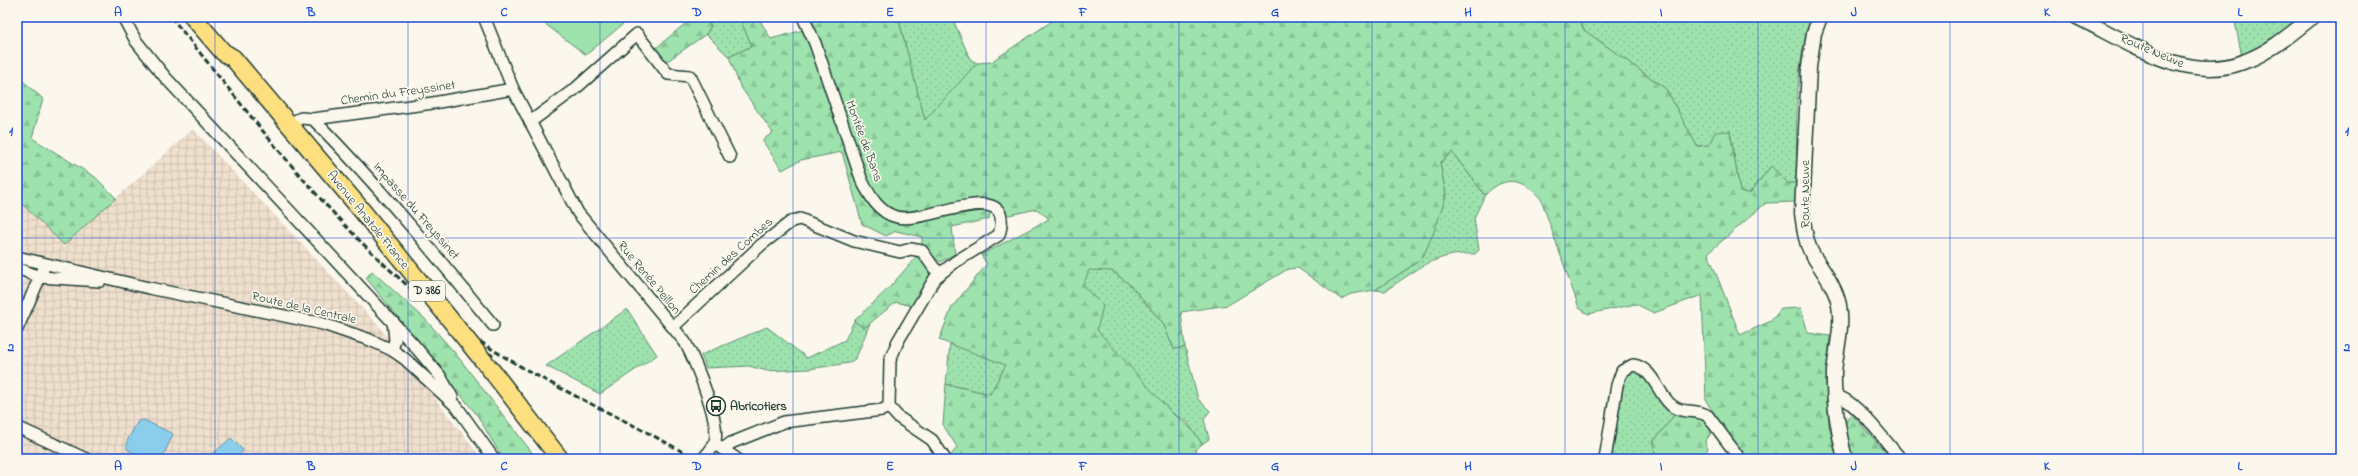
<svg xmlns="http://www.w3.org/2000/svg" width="2358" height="476" viewBox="0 0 2358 476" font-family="'Indie Flower',sans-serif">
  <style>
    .industrial { fill: url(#industrial-grid) }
    .grass { fill: url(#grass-dots); stroke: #5e9071 }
    .forest { fill: url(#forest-firs); stroke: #5e9071 }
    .pitch { fill: #9ee2ae; stroke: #5e9071 }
    .water { fill: #8bceec; stroke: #6094a2 }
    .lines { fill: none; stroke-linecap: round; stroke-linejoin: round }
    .minor-casing { stroke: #1f3d34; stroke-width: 14 }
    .tertiary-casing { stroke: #1f3d34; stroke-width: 17 }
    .primary-casing { stroke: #1f3d34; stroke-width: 20 }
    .minor { stroke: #fbf7ec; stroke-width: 11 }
    .tertiary { stroke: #fbf7ec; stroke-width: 14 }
    .primary { stroke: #fedf80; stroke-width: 17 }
    .rail { stroke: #1f3d34; stroke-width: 3; stroke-dasharray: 6 3; stroke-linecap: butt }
    .primary-bridge-casing { stroke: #1f3d34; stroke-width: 20; stroke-linecap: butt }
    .primary-bridge { stroke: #fedf80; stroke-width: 17 }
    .grid { fill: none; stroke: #1d4ed8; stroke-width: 1; stroke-opacity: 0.55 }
    .labels { text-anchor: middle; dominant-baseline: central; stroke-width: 3.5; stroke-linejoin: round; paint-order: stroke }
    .shield { fill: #fbf7ec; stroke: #61756b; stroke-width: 1 }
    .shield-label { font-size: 12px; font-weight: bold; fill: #1f3d34 }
    .street-label { font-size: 13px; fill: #1f3d34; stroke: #fbf7ec }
    .poi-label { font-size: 13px; font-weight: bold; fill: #1f3d34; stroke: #fbf7ec; text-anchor: start }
    .neatline { fill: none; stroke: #1d4ed8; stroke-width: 1.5 }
    .grid-label { font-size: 13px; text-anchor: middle; font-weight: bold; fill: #1d4ed8 }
  </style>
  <defs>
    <pattern id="industrial-grid" width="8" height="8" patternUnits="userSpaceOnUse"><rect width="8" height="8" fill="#f0e0ce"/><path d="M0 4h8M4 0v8" fill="none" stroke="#cdc1b2"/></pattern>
    <pattern id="grass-dots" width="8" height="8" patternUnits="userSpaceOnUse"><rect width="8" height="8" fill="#9ee2ae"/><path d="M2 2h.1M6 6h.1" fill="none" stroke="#88c396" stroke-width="1.8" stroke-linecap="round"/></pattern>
    <pattern id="forest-firs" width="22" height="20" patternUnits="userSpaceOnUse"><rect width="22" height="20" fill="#9ee2ae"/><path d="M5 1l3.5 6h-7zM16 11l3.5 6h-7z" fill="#88c396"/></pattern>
  </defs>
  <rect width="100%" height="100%" fill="#fbf7ec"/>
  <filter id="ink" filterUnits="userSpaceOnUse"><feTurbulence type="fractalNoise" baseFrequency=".025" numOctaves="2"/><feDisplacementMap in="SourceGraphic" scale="8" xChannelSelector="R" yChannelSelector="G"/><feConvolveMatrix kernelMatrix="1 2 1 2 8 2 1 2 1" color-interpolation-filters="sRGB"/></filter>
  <g filter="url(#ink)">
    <polygon class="industrial" points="193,129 378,325 482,459 104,459 91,453 88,459 17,459 17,295 33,254 17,251 17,199 64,245"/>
    <g class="grass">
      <polygon points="706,17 739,17 752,46 729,57 706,34 711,26"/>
      <polygon points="898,17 952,17 970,59 977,63 925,121"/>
      <path d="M1578 17H1813C1792 66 1798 129 1796 182L1789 184 1771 166 1750 193 1740 192 1730 131 1709 145 1697 146 1666 89 1584 30Z"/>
      <polygon points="2234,17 2301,17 2274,39 2242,57"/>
      <path d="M1452 152 1485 195 1474 218 1479 250 1475 254C1435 252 1417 270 1385 291L1375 290 1422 259 1446 195 1440 163Z"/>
      <polygon points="1066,233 1129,284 1163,323 1174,349 1185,347 1198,399 1210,411 1204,419 1209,439 1202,444 1187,422 1172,413 1006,365 990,394 946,384 950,344 957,312"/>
      <polygon points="627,309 657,355 600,394 546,366"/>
      <polygon points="854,321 864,328 870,323 856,358 849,363 809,369 767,371 749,366 706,368 701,355 767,327 807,358 845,340"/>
      <path d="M1632 371C1649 372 1658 405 1675 414L1654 441 1655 456 1663 459H1611L1624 381Z"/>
    </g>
    <g class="forest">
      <polygon points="693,17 706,17 711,26 706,34 666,62 656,48"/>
      <path d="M739 17H758L771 39 803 30C827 76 835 128 855 175 861 188 865 203 875 212 885 221 895 224 908 224 932 224 969 199 990 212L989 219 952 227 955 254 940 262 922 246V237L896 231 886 236 862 224 842 152 801 160 782 170 762 140 773 133 740 86 729 57 752 46Z"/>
      <path d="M811 17H898L925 120 977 63 991 62 1058 17H1578L1584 30 1666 89 1697 146 1709 145 1715 132 1730 131 1740 192 1750 193 1771 166 1789 184 1796 182 1795 202 1766 203 1708 253 1740 335 1771 321 1781 309 1801 308 1808 333 1830 336 1826 386 1829 425 1837 459H1745L1706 401 1702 295 1654 313 1636 304 1588 314 1579 308 1541 199C1523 179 1505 174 1485 195L1452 152 1440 163 1446 195 1436 227 1422 259 1375 290 1351 294 1341 299 1298 268 1288 269 1228 305 1181 312 1185 347 1174 349 1163 323 1129 284 1112 271 1089 270 1083 286 1103 306 1097 330 1172 413C1185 422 1194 430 1202 444L1195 450 1201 459H951L950 457 957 447 943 425 946 384 990 394 1006 365 939 340 952 307 987 264 981 255 1049 219 1037 209 1009 215 998 204 909 216 880 203 869 188 845 124Z"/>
      <polygon points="17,63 22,80 43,99 32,138 95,177 116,198 64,245 17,199"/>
      <polygon points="917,256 925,260 930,276 912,306 896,302 864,328 854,321 889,288"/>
      <polygon points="372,271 425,319 455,353 537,459 503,459 477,415 366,278"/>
      <polygon points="1675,414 1704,417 1715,427 1705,442 1708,449 1699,459 1663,459 1655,456 1654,441"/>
      <path d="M1851 414 1892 459H1852C1848 444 1839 427 1851 414Z"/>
    </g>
    <polygon class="pitch" points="536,17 629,17 629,19 586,55"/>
    <g class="water">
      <polygon points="144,420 173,434 162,459 144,459 127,449 127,441 138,421"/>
      <polygon points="231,438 243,450 237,459 207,459"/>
    </g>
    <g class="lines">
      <g class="minor-casing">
        <g id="minor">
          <polyline points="123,17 136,41 165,77 413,344 440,376 452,397"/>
          <path d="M484 17 513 89 578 213 685 342C694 359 723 426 714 444 712 449 707 454 703 459"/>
          <path d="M313 119C377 184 435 254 493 325"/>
          <polyline points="530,122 575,89 637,34 668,74 690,76 730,157"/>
          <polyline points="288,124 301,118 313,119 433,103 513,89"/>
          <polyline points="17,257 149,288 323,324 370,340 392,350 405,359 457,407 494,459"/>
          <polyline points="17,268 40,277 100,281"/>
          <polyline points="673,327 761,245 792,221 800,219 854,241 900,252 911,249 922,251 934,268 941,273"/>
          <polyline points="17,329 43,270"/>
          <polyline points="392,350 395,340 393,321"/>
          <path d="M1835 396C1853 396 1888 445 1901 459"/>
          <polyline points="889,407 898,417 932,440 945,459"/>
          <polyline points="17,427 86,459"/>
          <polyline points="718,446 737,459"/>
          <path d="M723 449 731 443 784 422 882 410 889 407 890 360 898 341 935 278 955 262 999 235C1017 174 925 225 897 217 879 213 870 196 862 181L815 43 803 17"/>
          <path d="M1605 459 1617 385 1622 371 1633 365C1652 367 1658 393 1670 404 1681 415 1696 408 1708 416L1740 459"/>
        </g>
      </g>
      <g class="tertiary-casing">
        <g id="tertiary">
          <path d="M1820 17 1814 33 1809 67 1802 213C1804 227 1805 240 1811 252 1821 269 1835 285 1839 305 1843 328 1836 350 1834 372 1833 402 1838 430 1845 459"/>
          <path d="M2077 17C2127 41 2186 84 2243 62 2269 53 2291 34 2312 17"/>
        </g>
      </g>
      <g class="primary-casing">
        <g id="primary">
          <polyline points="193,17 223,52 233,58 359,207"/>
          <polyline points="495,375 560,459"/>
        </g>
      </g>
      <use href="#minor" class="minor"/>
      <use href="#tertiary" class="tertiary"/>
      <use href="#primary" class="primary"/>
      <g class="rail">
        <path d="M171 17C265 132 353 256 478 340 546 386 624 417 695 459"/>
        <polyline points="466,339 493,356"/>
      </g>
      <g class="primary-bridge-casing">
        <polyline id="primary-bridge" points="359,207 495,375"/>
      </g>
      <use href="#primary-bridge" class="primary-bridge"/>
    </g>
  </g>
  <path class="grid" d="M215 17V459M408 17V459M600 17V459M793 17V459M986 17V459M1179 17V459M1372 17V459M1565 17V459M1758 17V459M1950 17V459M2143 17V459M17 238H2341"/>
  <defs>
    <g id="bus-ring" transform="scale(1)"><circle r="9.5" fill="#fbf7ec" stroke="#1f3d34" stroke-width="1.5"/><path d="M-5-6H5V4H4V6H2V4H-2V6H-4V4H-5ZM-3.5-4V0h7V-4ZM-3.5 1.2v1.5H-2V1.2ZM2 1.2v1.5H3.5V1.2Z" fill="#1f3d34"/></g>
  </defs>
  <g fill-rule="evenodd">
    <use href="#bus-ring" x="716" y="406"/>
  </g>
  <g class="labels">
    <rect class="shield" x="409" y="281" width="36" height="20" rx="3"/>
    <g class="shield-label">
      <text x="427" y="291">D 386</text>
    </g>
    <g class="street-label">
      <text transform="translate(2152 51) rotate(23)">Route Neuve</text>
      <text transform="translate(398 93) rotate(-8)">Chemin du Freyssinet</text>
      <text transform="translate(864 141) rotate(70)">Montée de Bans</text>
      <text transform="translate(1805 194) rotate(-90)">Route Neuve</text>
      <text transform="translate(416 211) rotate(49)">Impasse du Freyssinet</text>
      <text transform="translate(368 220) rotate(51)">Avenue Anatole France</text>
      <text transform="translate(731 256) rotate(-42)">Chemin des Combes</text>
      <text transform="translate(649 278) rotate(50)">Rue Renée Peillon</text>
      <text transform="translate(304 308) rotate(13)">Route de la Centrale</text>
    </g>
    <g class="poi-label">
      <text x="730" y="406">Abricotiers</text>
    </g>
  </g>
  <rect width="2358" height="476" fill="none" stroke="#fbf7ec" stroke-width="44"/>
  <rect x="22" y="22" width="2314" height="432" class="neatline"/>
  <g class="grid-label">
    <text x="118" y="16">A</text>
    <text x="311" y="16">B</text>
    <text x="504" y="16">C</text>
    <text x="697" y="16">D</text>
    <text x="890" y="16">E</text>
    <text x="1083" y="16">F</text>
    <text x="1275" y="16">G</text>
    <text x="1468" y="16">H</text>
    <text x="1661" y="16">I</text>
    <text x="1854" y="16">J</text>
    <text x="2047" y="16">K</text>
    <text x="2240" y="16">L</text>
    <text x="11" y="135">1</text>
    <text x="2347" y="135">1</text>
    <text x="11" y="351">2</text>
    <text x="2347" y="351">2</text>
    <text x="118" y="470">A</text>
    <text x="311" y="470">B</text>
    <text x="504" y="470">C</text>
    <text x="697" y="470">D</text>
    <text x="890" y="470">E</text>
    <text x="1083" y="470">F</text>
    <text x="1275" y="470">G</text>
    <text x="1468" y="470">H</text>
    <text x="1661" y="470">I</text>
    <text x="1854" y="470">J</text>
    <text x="2047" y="470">K</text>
    <text x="2240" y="470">L</text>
  </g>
</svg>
